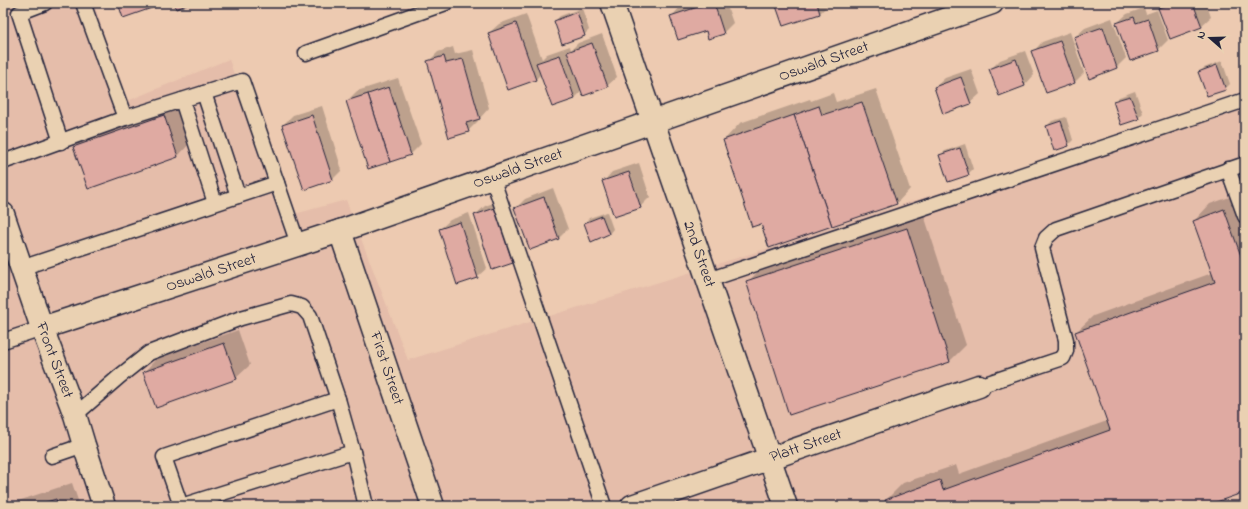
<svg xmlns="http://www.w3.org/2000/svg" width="1248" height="509" viewBox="0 0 1248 509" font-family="'Indie Flower',sans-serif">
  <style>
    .built { fill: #e5bdaa }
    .shadow { fill: #0003 }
    .building { fill: #dfaaa2; stroke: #22223b }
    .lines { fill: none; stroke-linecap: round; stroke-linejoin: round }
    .lane-casing { stroke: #22223b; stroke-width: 17 }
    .street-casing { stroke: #22223b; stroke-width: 25 }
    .secondary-casing { stroke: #22223b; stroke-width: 25 }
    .lane { stroke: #ead1b2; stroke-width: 14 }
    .street { stroke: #ead1b2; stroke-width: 22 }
    .secondary { stroke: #ead1b2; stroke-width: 22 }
    .labels { text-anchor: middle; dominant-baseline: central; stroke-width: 3; stroke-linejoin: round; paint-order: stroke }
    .street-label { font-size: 16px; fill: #22223b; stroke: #ead1b2 }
  </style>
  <rect width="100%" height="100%" fill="#edcab1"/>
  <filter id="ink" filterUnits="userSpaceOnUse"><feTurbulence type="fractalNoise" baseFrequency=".025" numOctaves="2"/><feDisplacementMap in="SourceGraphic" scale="8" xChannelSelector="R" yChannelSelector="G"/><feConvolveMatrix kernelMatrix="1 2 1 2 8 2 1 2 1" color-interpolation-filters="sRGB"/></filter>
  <g filter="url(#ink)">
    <polygon class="built" points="3,3 94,3 125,102 229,59 280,218 346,200 408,360 769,248 832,226 1245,99 1245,506 3,506"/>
    <g class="shadow">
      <polygon points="691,3 726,3 733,23 723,33 706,30 672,16 681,6"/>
      <polygon points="776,3 829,3 830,4 820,13 783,25"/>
      <polygon points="1165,3 1206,3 1211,17 1201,26 1159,8"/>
      <polygon points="582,8 589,30 584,35 555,21 560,16"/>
      <polygon points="1144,8 1146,14 1157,10 1168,40 1158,50 1117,23 1127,14"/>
      <polygon points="526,14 542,59 547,54 570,46 571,50 578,43 602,34 617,77 607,86 582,91 575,98 552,106 541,74 536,79 509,89 489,33 499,24"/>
      <polygon points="1112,18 1126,58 1117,67 1089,77 1075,37 1085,28"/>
      <polygon points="1070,32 1084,73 1074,83 1033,52 1042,42"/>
      <polygon points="453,47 455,54 473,50 489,108 480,118 477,119 478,121 468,131 428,62 438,52"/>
      <polygon points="1025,51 1034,75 1025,85 999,95 990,70 1000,60"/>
      <polygon points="1222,61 1230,84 1225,89 1199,73 1204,68"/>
      <polygon points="971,69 980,94 970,103 935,87 945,78"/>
      <polygon points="398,78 421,144 411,154 369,168 347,101 357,91"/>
      <polygon points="876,89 910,189 897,203 762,222 724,140 740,123 810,99 811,101 833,93 836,102"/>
      <polygon points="1135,91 1143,113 1138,118 1114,102 1119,97"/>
      <polygon points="177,102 191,142 178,156 74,147 88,134"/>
      <polygon points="322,106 342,170 333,179 304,189 283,125 293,115"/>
      <polygon points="1066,117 1073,140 1068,145 1047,126 1052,121"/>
      <polygon points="965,144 973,169 968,174 940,156 945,151"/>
      <polygon points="639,163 650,197 640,207 603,182 612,172"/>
      <polygon points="553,188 568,229 559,238 516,208 525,199"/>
      <polygon points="1241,193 1245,204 1245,491 1202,506 888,506 886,500 903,483 956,465 959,474 1107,421 1076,332 1093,316 1212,273 1194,221 1210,204"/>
      <polygon points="505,199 522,253 512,262 475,215 485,206"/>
      <polygon points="607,212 613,229 609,234 585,223 589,218"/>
      <polygon points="923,212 966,345 950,361 790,414 748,282 764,265"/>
      <polygon points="469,213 487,268 477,277 440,229 450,220"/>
      <polygon points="238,330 250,365 236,378 144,372 157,358"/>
      <polygon points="72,483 80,506 3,506"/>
    </g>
    <g class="building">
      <polygon points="118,3 166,3 123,18"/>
      <polygon points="174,3 192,3 176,9"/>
      <polygon points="345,3 360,3 346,8"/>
      <polygon points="710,3 714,3 724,34 708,39 706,31 678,40 670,16"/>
      <polygon points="775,3 817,3 820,14 783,26"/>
      <polygon points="1172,3 1193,3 1202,27 1170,39 1158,8"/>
      <polygon points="577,12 585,36 562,44 554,21"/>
      <polygon points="1134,17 1136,23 1148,19 1159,51 1130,61 1116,23"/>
      <polygon points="516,23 536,80 508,90 488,33"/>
      <polygon points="1103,27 1117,68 1089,79 1074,37"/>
      <polygon points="1060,41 1075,83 1046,93 1031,51"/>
      <polygon points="592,43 608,87 583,96 567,52"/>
      <polygon points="560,55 575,99 552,107 536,63"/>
      <polygon points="444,56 446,63 463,59 480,119 466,123 469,132 449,138 427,61"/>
      <polygon points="1016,59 1025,86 999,96 989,69"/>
      <polygon points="1217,65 1226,90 1207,96 1198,72"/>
      <polygon points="961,77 971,104 943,114 934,87"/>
      <polygon points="389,87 411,155 390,162 368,94"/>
      <polygon points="368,94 390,162 368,169 346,101"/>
      <polygon points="1130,96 1139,119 1121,125 1113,101"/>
      <polygon points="862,102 897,204 832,226 794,115 819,106 822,115"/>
      <polygon points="164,115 178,157 88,189 73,147"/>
      <polygon points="312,115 333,180 304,190 282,125"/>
      <polygon points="794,115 832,226 769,248 761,224 752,227 723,140"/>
      <polygon points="1061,121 1069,146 1054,151 1046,126"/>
      <polygon points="960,148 969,175 948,182 939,155"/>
      <polygon points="629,172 641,208 614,217 602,181"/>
      <polygon points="544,197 559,239 530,250 514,208"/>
      <polygon points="495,208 513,263 492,270 474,215"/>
      <polygon points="1224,209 1245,267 1245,492 1205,506 887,506 885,500 940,480 943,490 1110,430 1075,332 1215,282 1193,221"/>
      <polygon points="602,216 609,234 591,242 584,223"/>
      <polygon points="460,222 478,278 457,285 439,229"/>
      <polygon points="907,228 950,362 789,415 746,281"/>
      <polygon points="224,343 237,379 156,408 143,372"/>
      <polygon points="56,499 58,506 34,506"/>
    </g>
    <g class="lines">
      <g class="lane-casing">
        <g id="lane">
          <polyline points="45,3 19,13 61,142"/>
          <polyline points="83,3 125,118"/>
          <polyline points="306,53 446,3"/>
          <polyline points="204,93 238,196"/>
          <polyline points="182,100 215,203"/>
          <polyline points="3,162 125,118 242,81 298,244"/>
          <polyline points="1228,169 1245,216"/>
          <polyline points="492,177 604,506"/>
          <polyline points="21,268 277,183"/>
          <polyline points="708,280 1245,100"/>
          <polyline points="3,341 42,328"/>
          <polyline points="979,386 1063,358 1066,351 1066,340 1042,248 1046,238 1056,229 1245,164"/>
          <polyline points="75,415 120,376 149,353 241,318 291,304 302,307 310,316 338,399 353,452 366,506"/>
          <polyline points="52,456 84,445"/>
          <polyline points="181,506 164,457 338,399"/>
          <polyline points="181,506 353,452"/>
        </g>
      </g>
      <g class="street-casing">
        <g id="street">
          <path id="s1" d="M612 3 786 506"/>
          <path id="s2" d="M340 231 433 506"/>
          <path id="s3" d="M42 328 340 231 992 3"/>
          <path id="s4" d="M632 506 979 386"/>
        </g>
      </g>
      <g class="secondary-casing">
        <g id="secondary">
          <path id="s5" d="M3 214 42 328 75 415 84 445 104 506"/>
        </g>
      </g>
      <use href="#lane" class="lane"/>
      <use href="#street" class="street"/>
      <use href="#secondary" class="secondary"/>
    </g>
  </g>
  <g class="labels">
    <g class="street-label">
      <text stroke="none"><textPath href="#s3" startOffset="826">Oswald Street</textPath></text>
      <text stroke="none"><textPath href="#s3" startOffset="502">Oswald Street</textPath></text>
      <text stroke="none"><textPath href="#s1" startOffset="266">2nd Street</textPath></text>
      <text stroke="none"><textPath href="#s3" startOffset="178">Oswald Street</textPath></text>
      <text stroke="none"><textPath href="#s5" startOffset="155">Front Street</textPath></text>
      <text stroke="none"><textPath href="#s2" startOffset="145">First Street</textPath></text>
      <text stroke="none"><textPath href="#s4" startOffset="184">Platt Street</textPath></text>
    </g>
  </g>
  <rect width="1248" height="509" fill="none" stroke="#ead1b2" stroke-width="16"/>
  <rect x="8" y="8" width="1232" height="493" fill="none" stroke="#22223b" stroke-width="1.5" filter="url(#ink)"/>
  <g transform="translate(1210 38) rotate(290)" stroke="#ead1b2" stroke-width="3" paint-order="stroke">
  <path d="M0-3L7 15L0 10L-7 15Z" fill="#22223b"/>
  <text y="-6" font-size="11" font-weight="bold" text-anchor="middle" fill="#22223b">N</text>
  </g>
</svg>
